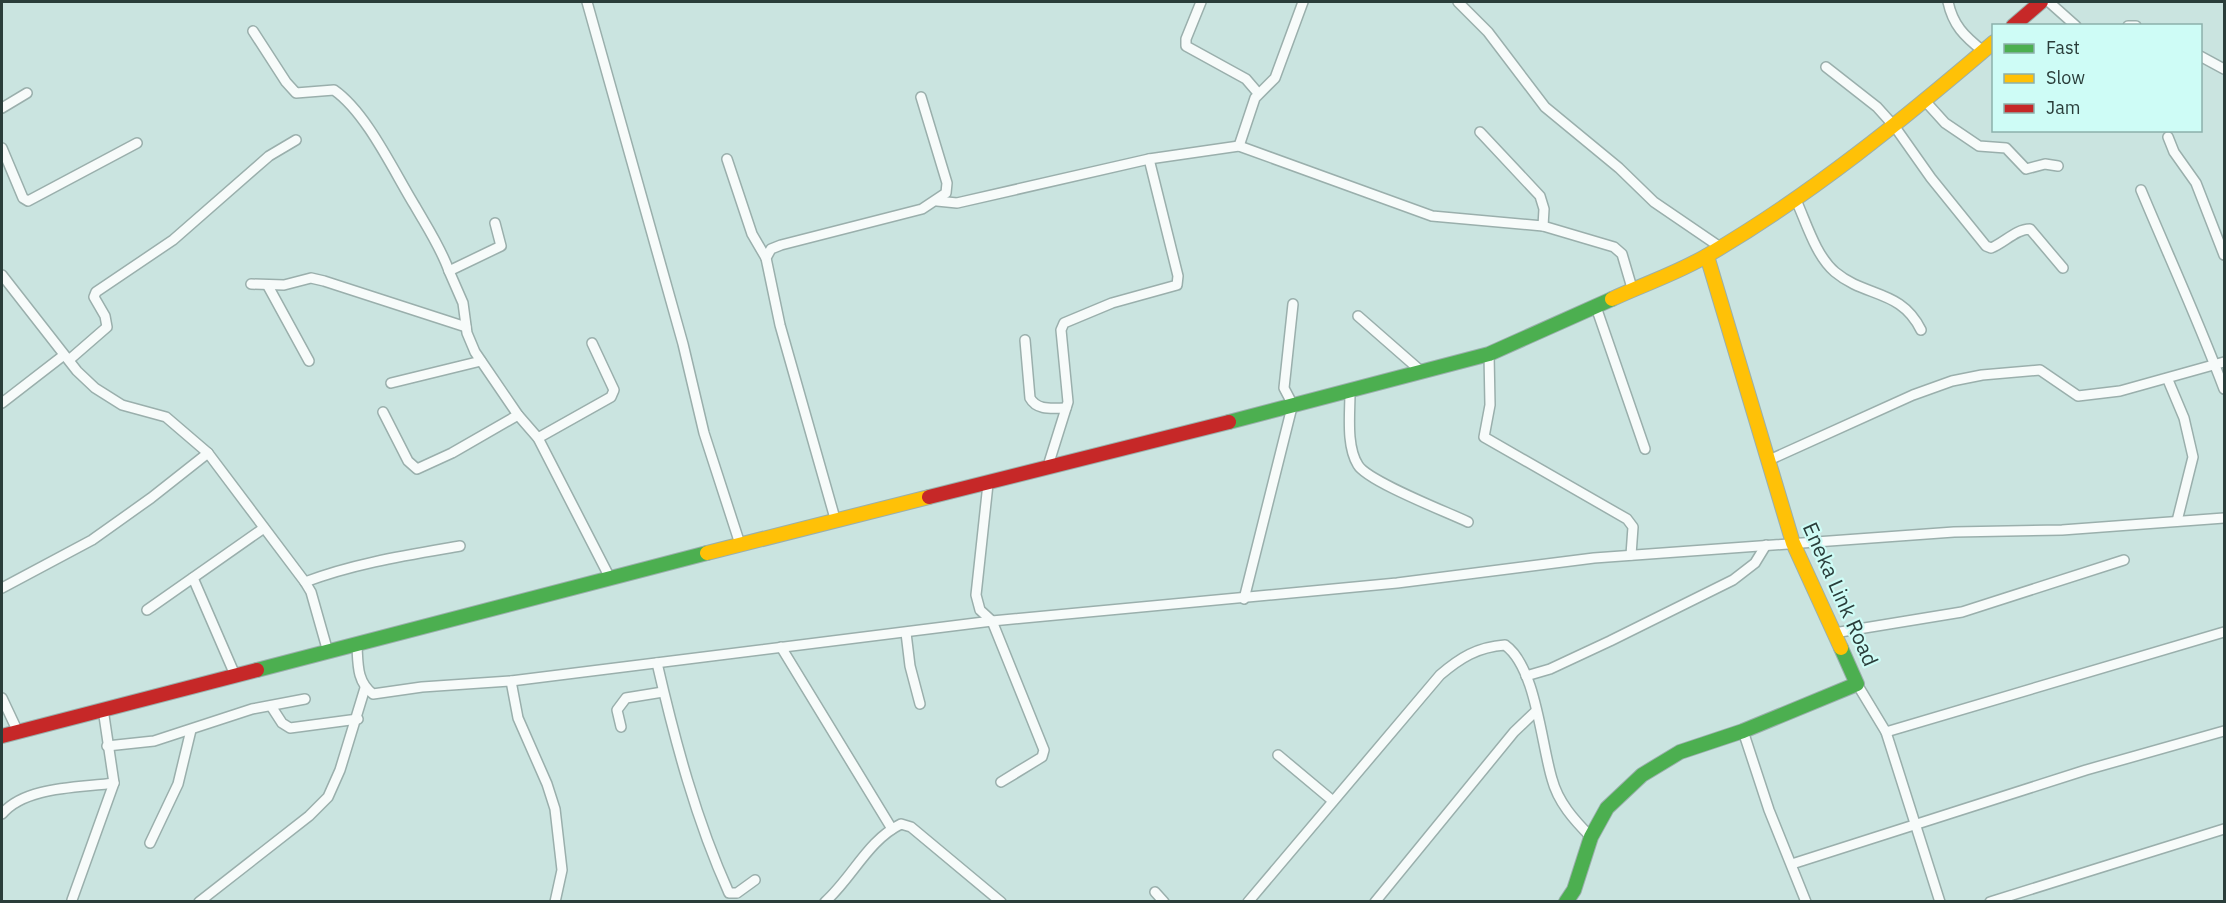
<svg xmlns="http://www.w3.org/2000/svg" width="2226" height="903" viewBox="0 0 2226 903" font-family="'IBM Plex Sans',sans-serif">
  <style>
    .lines { fill: none; stroke-linecap: round; stroke-linejoin: round }
    .street-casing { stroke: #9aafac; stroke-width: 12 }
    .fast-casing { stroke: #9aafac; stroke-width: 16 }
    .slow-casing { stroke: #9aafac; stroke-width: 16 }
    .jam-casing { stroke: #9aafac; stroke-width: 16 }
    .street { stroke: #f7fbfa; stroke-width: 9 }
    .fast { stroke: #4caf50; stroke-width: 14 }
    .slow { stroke: #ffc107; stroke-width: 14 }
    .jam { stroke: #c62828; stroke-width: 14 }
    .labels { text-anchor: middle; dominant-baseline: central; stroke-width: 4.5; stroke-linejoin: round; paint-order: stroke }
    .street-label { font-size: 21px; fill: #2a3d3a; stroke: #cefcf6 }
  </style>
  <rect width="100%" height="100%" fill="#cae4e0"/>
  <g class="lines">
    <g class="street-casing">
      <g id="street">
        <polyline points="587,2 683,344 704,433 740,544"/>
        <polyline points="1201,2 1186,39 1186,46 1246,79 1258,93"/>
        <polyline points="1458,2 1488,32 1545,107 1619,168 1654,202 1720,247"/>
        <path d="M1948 2C1953 25 1964 36 1983 51"/>
        <polyline points="2049,2 2076,26"/>
        <polyline points="2128,26 2136,26"/>
        <path d="M253 31 286 82 296 93 334 90C367 113 394 172 415 206 427 227 441 248 449 271"/>
        <polyline points="2200,56 2224,69"/>
        <path d="M1826 67 1877 107 1895 127 1931 178 1986 246 1991 248C2004 243 2016 229 2030 229L2063 268"/>
        <polyline points="1926,102 1945,123 1979,146 2006,148 2026,169 2045,164 2058,166"/>
        <polyline points="2,108 27,93"/>
        <polyline points="1480,132 1540,196 1544,209 1543,226"/>
        <polyline points="2168,137 2174,152 2196,183 2224,255"/>
        <polyline points="1239,146 1255,98 1275,78 1303,2"/>
        <polyline points="2,148 23,198 28,201 137,143"/>
        <polyline points="727,159 752,234 766,258"/>
        <path d="M2141 190C2169 257 2199 322 2224 389"/>
        <path d="M1795 198C1806 221 1815 255 1835 272 1866 298 1901 289 1921 330"/>
        <polyline points="937,201 957,203 1149,159 1239,146 1432,216 1543,226 1614,247 1622,254 1632,288"/>
        <polyline points="495,223 501,246 449,271 463,303 467,333 475,352 518,415 538,438 610,578"/>
        <polyline points="2,275 77,371 95,388 122,405 166,417 208,453 305,582 311,592 328,652"/>
        <polyline points="251,284 284,285 311,278 324,281 466,327"/>
        <polyline points="268,286 309,361"/>
        <polyline points="1293,304 1284,388 1294,407"/>
        <polyline points="1596,307 1645,449"/>
        <polyline points="1358,316 1422,372"/>
        <path d="M1025 340 1030 398C1037 411 1053 408 1066 408"/>
        <polyline points="1489,354 1490,405 1484,437 1627,519 1633,527 1631,555"/>
        <polyline points="69,360 107,327 105,316 94,297 96,292 173,240 269,156 296,140"/>
        <polyline points="2168,380 2184,418 2193,457 2177,521"/>
        <polyline points="391,383 481,361"/>
        <path d="M1350 392C1350 414 1346 446 1358 465 1367 481 1447 512 1468 522"/>
        <polyline points="2,403 64,355"/>
        <polyline points="383,412 408,461 417,469 452,453 518,415"/>
        <polyline points="538,438 611,397 614,390 592,343"/>
        <polyline points="1767,461 1913,395 1952,381 1982,375 2040,370 2078,396 2120,391 2224,362"/>
        <polyline points="1047,469 1068,402 1061,330 1064,323 1112,303 1177,285 1178,276 1149,159"/>
        <polyline points="988,484 976,595 980,610 992,621 1044,750 1042,757 1001,782"/>
        <polyline points="836,522 780,325 766,258 771,249 781,245 922,209 946,193 947,183 921,97"/>
        <polyline points="193,578 235,675"/>
        <path d="M305 582C355 563 408 555 460 546"/>
        <polyline points="2,588 92,540 151,498 208,453"/>
        <polyline points="1244,599 1292,407"/>
        <polyline points="147,610 264,528"/>
        <polyline points="906,633 910,666 920,704"/>
        <polyline points="1834,633 1962,612 2124,560"/>
        <path d="M357 646C358 665 357 682 373 694L422 687 511 681 992 621 1397 583 1594 558 1954 532 2062 530 2224 518"/>
        <polyline points="781,647 892,829"/>
        <path d="M657 663C675 741 696 820 729 893H737L755 880"/>
        <polyline points="1526,676 1550,669 1610,641 1733,580 1755,563 1766,545"/>
        <polyline points="511,681 518,718 547,784 555,809 562,870 555,902"/>
        <polyline points="1857,684 1886,732 1940,902"/>
        <polyline points="2,698 18,732"/>
        <polyline points="271,706 282,723 290,728 358,719"/>
        <polyline points="621,727 617,710 626,698 663,692"/>
        <polyline points="1743,731 1769,810 1806,902"/>
        <polyline points="1886,732 2224,632"/>
        <polyline points="107,746 154,741 252,709 305,699"/>
        <polyline points="1278,755 1333,801"/>
        <path d="M2 814C25 786 79 788 114 783"/>
        <polyline points="150,843 178,784 191,730"/>
        <polyline points="1792,864 2086,770 2224,731"/>
        <polyline points="1155,892 1164,902"/>
        <polyline points="72,900 114,783 103,709"/>
        <polyline points="199,902 309,816 328,797 340,770 365,688"/>
        <path d="M825 902C852 878 868 840 901 824L911 827 1001 902"/>
        <path d="M1248 902 1440 675C1460 658 1477 647 1505 645 1536 667 1541 743 1552 779 1558 802 1574 820 1591 837"/>
        <polyline points="1375,902 1514,732 1536,711"/>
        <polyline points="1990,902 2224,829"/>
      </g>
    </g>
    <g class="fast-casing">
      <g id="fast">
        <polyline points="1229,422 1489,354 1612,299"/>
        <polyline points="257,670 707,553"/>
        <polyline points="1566,902 1574,890 1591,837 1607,808 1642,775 1680,752 1743,731 1857,684 1841,648"/>
      </g>
    </g>
    <g class="slow-casing">
      <g id="slow">
        <polyline points="1707,256 1793,543 1841,648"/>
        <path d="M1612 299C1644 284 1678 273 1708 255 1811 195 1904 119 1994 42"/>
        <polyline points="707,553 929,497"/>
      </g>
    </g>
    <g class="jam-casing">
      <g id="jam">
        <polyline points="2013,26 2041,2"/>
        <polyline points="929,497 1229,422"/>
        <polyline points="2,736 257,670"/>
      </g>
    </g>
    <use href="#street" class="street"/>
    <use href="#fast" class="fast"/>
    <use href="#slow" class="slow"/>
    <use href="#jam" class="jam"/>
  </g>
  <g class="labels">
    <g class="street-label">
      <text transform="translate(1841 594) rotate(66)">Eneka Link Road</text>
    </g>
  </g>
  <rect width="2226" height="903" fill="none" stroke="#2a3d3a" stroke-width="6"/>
  <rect x="1992" y="24" width="210" height="108" fill="#cefcf6" stroke="#8cb0ab" stroke-width="1.5"/>
  <rect x="2004" y="44" width="30" height="9" fill="#4caf50" stroke="#8cb0ab" stroke-width="1.5"/>
  <text x="2046" y="54" font-size="18" fill="#2a3d3a">Fast</text>
  <rect x="2004" y="74" width="30" height="9" fill="#ffc107" stroke="#8cb0ab" stroke-width="1.5"/>
  <text x="2046" y="84" font-size="18" fill="#2a3d3a">Slow</text>
  <rect x="2004" y="104" width="30" height="9" fill="#c62828" stroke="#8cb0ab" stroke-width="1.5"/>
  <text x="2046" y="114" font-size="18" fill="#2a3d3a">Jam</text>
</svg>
